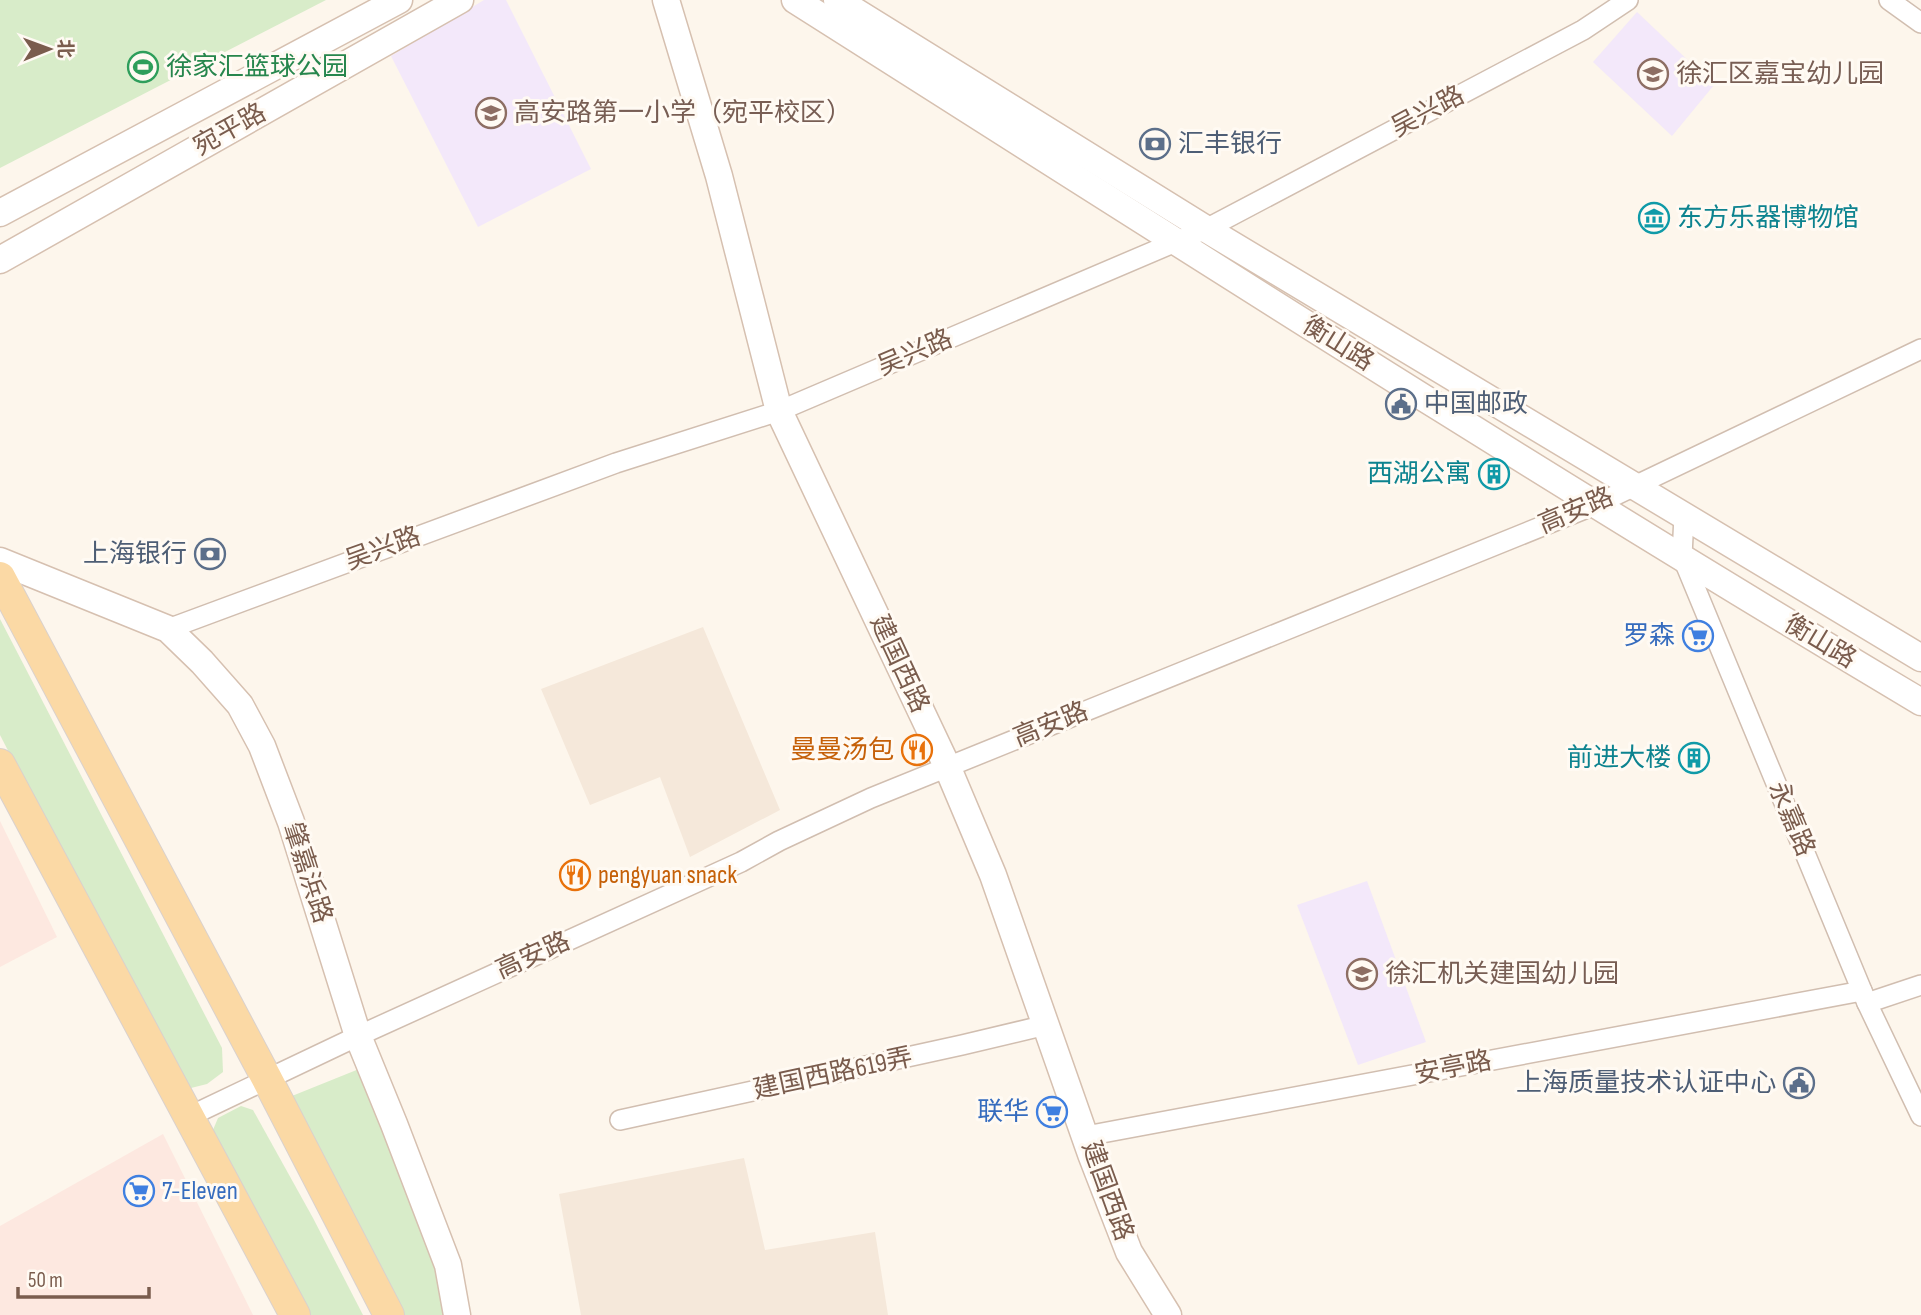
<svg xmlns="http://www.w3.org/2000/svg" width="1921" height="1315" viewBox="0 0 1921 1315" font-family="'Sofia Sans Condensed','Noto Sans SC',sans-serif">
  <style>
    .residential { fill: #f5e8da }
    .commercial { fill: #fde8e0 }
    .education { fill: #f3e8fa }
    .green { fill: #d8ecc9 }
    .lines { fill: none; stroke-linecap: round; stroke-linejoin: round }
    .street-casing { stroke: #d1beb0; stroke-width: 22 }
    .secondary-casing { stroke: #d6c0b0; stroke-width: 29 }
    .primary-casing { stroke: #dad1cd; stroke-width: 32 }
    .street { stroke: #fff; stroke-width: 19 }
    .secondary { stroke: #fff; stroke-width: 26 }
    .primary { stroke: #fbd9a5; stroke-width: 30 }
    .labels { text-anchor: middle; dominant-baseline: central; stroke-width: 6; stroke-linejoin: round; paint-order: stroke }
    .leisure-label { font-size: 26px; fill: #27864d; stroke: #fffaf3; text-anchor: start }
    .education-label { font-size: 26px; fill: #785e54; stroke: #fffaf3; text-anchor: start }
    .street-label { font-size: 26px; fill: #7a5c4d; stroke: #fffaf3 }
    .service-label { font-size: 26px; fill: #4e5e75; stroke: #fffaf3; text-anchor: start }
    .culture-label { font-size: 26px; fill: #0d838f; stroke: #fffaf3; text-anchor: end }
    .shop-label { font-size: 26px; fill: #366cbe; stroke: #fffaf3; text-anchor: end }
    .food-label { font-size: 26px; fill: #c56008; stroke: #fffaf3; text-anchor: end }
  </style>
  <rect width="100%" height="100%" fill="#fdf6ec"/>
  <g class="residential">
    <polygon points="703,627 780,810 690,857 660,777 590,805 541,689"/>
    <polygon points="744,1158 765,1250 875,1232 888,1315 581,1315 559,1194"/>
  </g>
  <g class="commercial">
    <polygon points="0,821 57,937 0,967"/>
    <polygon points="163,1134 253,1315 0,1315 0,1226"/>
  </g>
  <g class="education">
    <polygon points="484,0 506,0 591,169 478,227 391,56"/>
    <polygon points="1637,12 1714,85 1672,136 1593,62"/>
    <polygon points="1367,881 1426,1042 1358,1065 1297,905"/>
  </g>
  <g class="green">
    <polygon points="0,0 326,0 0,168"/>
    <polygon points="0,619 222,1048 223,1072 207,1084 191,1088 175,1074 0,735"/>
    <polygon points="359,1069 428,1235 448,1315 397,1315 287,1098"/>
    <polygon points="241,1106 253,1110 313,1218 363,1315 306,1315 210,1137 218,1118"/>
  </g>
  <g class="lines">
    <g class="street-casing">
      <g id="street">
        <polyline points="1889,0 1921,23"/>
        <polyline points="1684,516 1682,556 1867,1003 1921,1116"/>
        <polyline points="168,629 616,463 779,411 1206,229 1583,30 1628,0"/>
        <polyline points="1867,1003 1921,985"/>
        <polyline points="188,1117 358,1036 741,862 779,841 871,798 1597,504 1921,349"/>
        <polyline points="620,1120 962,1045 1046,1025"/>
        <polyline points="1086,1136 1862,991"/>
      </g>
    </g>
    <g class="secondary-casing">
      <g id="secondary">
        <polyline points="666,0 719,176 779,411 947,766 993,875 1091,1154 1129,1252 1168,1315"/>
        <path d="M795 0C1169 237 1541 476 1921 702"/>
        <polyline points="837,0 1206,229 1921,658"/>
        <polyline points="0,213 399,0"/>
        <polyline points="0,260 460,0"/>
        <polyline points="0,561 168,629 202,662 240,705 262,746 291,822 358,1036 394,1124 448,1265 457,1315"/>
      </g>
    </g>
    <g class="primary-casing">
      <g id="primary">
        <polyline points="0,577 267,1079 389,1315"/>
        <polyline points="0,764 295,1315"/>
      </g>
    </g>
    <use href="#street" class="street"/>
    <use href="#secondary" class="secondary"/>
    <use href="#primary" class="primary"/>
  </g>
  <defs>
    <g id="stadium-ring" transform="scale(1.575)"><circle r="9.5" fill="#fffaf3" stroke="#2e9e5b" stroke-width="1.5"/><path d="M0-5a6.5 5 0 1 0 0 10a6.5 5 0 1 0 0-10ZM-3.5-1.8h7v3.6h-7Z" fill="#2e9e5b"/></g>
    <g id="school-ring" transform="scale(1.575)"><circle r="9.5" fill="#fffaf3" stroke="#8d6e63" stroke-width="1.5"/><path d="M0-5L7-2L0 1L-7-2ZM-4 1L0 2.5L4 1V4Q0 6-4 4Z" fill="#8d6e63"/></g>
    <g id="bank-ring" transform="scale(1.575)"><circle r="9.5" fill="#fffaf3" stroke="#5c6f8a" stroke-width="1.5"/><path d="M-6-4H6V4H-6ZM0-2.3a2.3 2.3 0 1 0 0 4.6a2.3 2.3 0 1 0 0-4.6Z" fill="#5c6f8a"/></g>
    <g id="museum-ring" transform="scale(1.575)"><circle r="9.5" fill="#fffaf3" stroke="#0f9aa8" stroke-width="1.5"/><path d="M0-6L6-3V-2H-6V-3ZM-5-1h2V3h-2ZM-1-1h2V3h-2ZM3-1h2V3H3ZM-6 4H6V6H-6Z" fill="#0f9aa8"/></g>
    <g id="civic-ring" transform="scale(1.575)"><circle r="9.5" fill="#fffaf3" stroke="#5c6f8a" stroke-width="1.5"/><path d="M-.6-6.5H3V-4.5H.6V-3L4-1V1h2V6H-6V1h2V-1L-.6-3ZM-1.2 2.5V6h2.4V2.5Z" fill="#5c6f8a"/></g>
    <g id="building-ring" transform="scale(1.575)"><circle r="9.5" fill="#fffaf3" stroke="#0f9aa8" stroke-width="1.5"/><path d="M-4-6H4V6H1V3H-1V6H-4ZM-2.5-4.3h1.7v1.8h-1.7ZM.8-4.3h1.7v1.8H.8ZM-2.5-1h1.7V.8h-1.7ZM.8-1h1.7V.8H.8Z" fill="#0f9aa8"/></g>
    <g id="supermarket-ring" transform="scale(1.575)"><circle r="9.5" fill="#fffaf3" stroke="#3f7fe0" stroke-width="1.5"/><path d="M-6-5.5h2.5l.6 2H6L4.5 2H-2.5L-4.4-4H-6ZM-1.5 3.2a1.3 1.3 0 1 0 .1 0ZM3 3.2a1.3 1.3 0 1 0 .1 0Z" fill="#3f7fe0"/></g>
    <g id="restaurant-ring" transform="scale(1.575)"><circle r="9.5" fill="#fffaf3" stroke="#e8710a" stroke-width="1.5"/><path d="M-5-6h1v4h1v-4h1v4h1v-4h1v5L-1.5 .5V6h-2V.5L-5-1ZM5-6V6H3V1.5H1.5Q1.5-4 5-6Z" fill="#e8710a"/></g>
  </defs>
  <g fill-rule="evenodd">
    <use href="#stadium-ring" x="143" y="67"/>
    <use href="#school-ring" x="1653" y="74"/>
    <use href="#school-ring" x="491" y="113"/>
    <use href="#bank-ring" x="1155" y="144"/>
    <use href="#museum-ring" x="1654" y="218"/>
    <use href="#civic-ring" x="1401" y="404"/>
    <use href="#building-ring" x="1494" y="474"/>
    <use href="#bank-ring" x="210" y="554"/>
    <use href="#supermarket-ring" x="1698" y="636"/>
    <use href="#restaurant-ring" x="917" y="750"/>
    <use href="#building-ring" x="1694" y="758"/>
    <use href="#restaurant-ring" x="575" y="875"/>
    <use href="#school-ring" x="1362" y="974"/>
    <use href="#civic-ring" x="1799" y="1083"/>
    <use href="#supermarket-ring" x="1052" y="1112"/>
    <use href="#supermarket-ring" x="139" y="1191"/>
  </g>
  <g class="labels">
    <g class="leisure-label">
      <text x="166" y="67">徐家汇篮球公园</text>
    </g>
    <g class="education-label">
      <text x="1676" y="74">徐汇区嘉宝幼儿园</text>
      <text x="514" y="113">高安路第一小学（宛平校区）</text>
      <text x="1385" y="974">徐汇机关建国幼儿园</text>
    </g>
    <g class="street-label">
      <text transform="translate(1428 112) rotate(-28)">吴兴路</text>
      <text transform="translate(230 130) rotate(-29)">宛平路</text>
      <text transform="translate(1338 344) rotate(32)">衡山路</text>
      <text transform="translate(915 353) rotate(-23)">吴兴路</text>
      <text transform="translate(1576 511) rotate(-23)">高安路</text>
      <text transform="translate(383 549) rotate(-20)">吴兴路</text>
      <text transform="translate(1820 642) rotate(31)">衡山路</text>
      <text transform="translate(899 664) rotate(65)">建国西路</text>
      <text transform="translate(1051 725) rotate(-22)">高安路</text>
      <text transform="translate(1791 819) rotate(67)">永嘉路</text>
      <text transform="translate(307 873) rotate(72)">肇嘉浜路</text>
      <text transform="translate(533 956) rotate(-24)">高安路</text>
      <text transform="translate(1453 1068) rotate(-11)">安亭路</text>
      <text transform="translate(833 1074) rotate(-12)">建国西路619弄</text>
      <text transform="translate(1107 1191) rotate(70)">建国西路</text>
    </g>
    <g class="service-label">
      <text x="1178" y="144">汇丰银行</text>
      <text x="1424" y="404">中国邮政</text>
      <text x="187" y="554" text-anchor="end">上海银行</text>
      <text x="1776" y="1083" text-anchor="end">上海质量技术认证中心</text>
    </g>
    <g class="culture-label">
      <text x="1677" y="218" text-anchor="start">东方乐器博物馆</text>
      <text x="1471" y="474">西湖公寓</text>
      <text x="1671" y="758">前进大楼</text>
    </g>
    <g class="shop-label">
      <text x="1675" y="636">罗森</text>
      <text x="1029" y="1112">联华</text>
      <text x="162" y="1191" text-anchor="start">7-Eleven</text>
    </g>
    <g class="food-label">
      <text x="894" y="750">曼曼汤包</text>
      <text x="598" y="875" text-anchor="start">pengyuan snack</text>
    </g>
  </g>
  <g transform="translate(49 49) rotate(89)" stroke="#fffaf3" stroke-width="5" paint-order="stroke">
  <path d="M0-5L12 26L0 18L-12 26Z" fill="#7a5c4d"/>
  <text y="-10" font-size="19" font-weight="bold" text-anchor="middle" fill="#7a5c4d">北</text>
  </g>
  <path d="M18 1287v10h131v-10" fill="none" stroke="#7a5c4d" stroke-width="3.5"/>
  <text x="28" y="1287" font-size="21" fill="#7a5c4d" stroke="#fffaf3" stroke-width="5" paint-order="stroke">50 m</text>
</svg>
